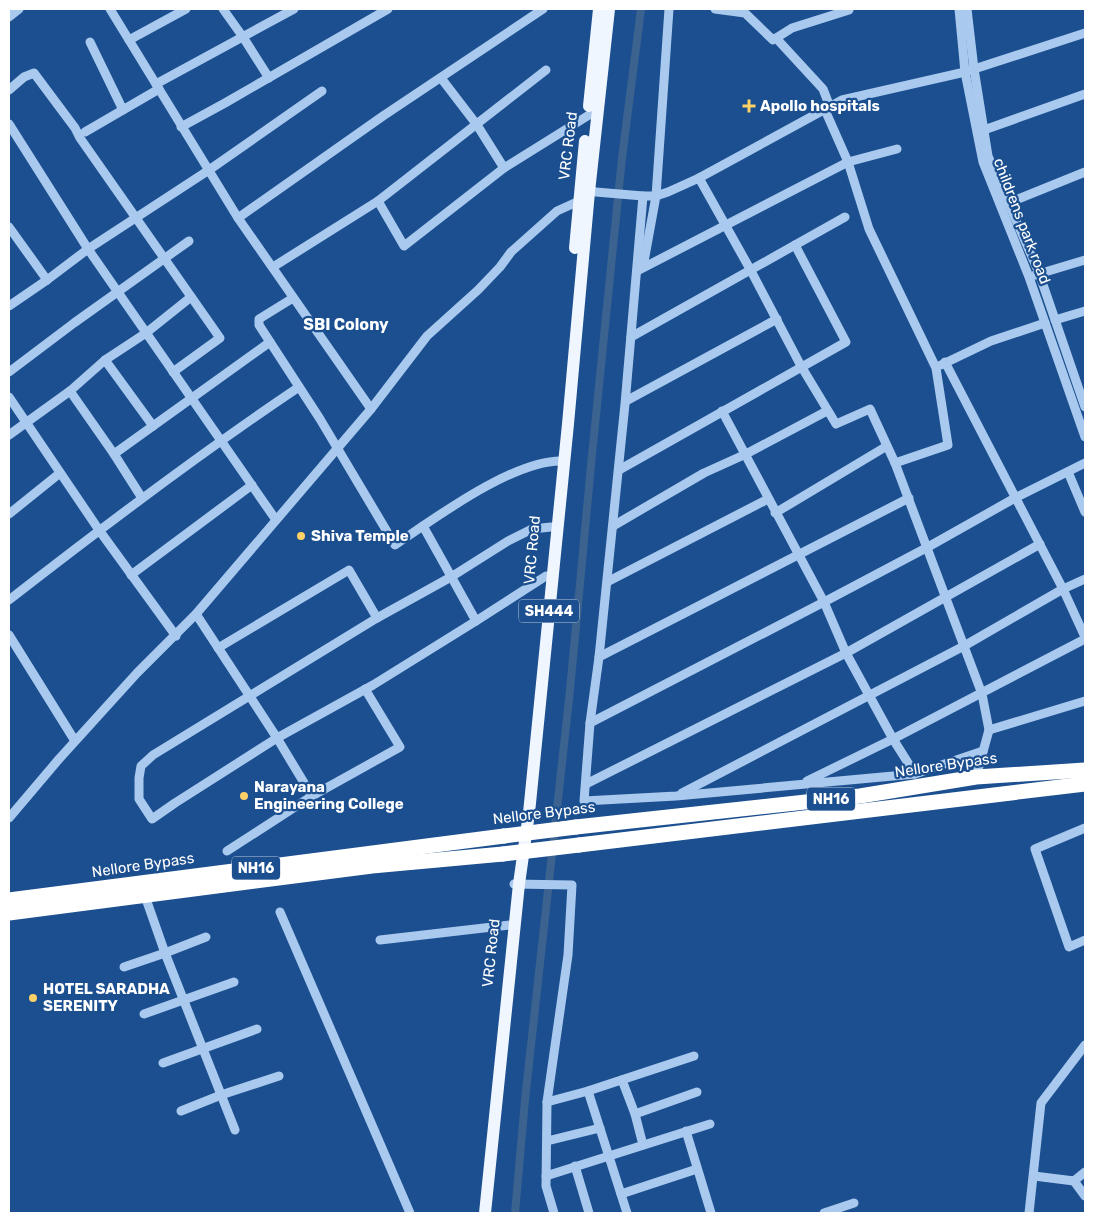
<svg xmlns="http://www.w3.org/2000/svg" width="1094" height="1222" viewBox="0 0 1094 1222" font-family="Rubik,sans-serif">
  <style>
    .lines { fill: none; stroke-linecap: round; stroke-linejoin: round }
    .canal { stroke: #3c6290; stroke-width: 8 }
    .minor { stroke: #a9c9ee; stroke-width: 9 }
    .major { stroke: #f0f6ff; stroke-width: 12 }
    .highway { stroke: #fff; stroke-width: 15 }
    .highway-bridge { stroke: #fff; stroke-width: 15 }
    .poi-dot { fill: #ffd166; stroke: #1b4f8f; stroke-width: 2 }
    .labels { text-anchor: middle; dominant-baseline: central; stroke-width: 4.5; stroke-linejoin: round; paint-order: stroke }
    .shield { fill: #1b4f8f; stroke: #bbcadd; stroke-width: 1 }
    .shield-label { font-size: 14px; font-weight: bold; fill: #fff }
    .poi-label { font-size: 15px; font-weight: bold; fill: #fff; stroke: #1b4f8f; text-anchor: start }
    .street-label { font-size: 15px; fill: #fff; stroke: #1b4f8f }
    .neighbourhood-label { font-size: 16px; font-weight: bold; fill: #fff; stroke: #1b4f8f }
  </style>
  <rect width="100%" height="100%" fill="#1b4f8f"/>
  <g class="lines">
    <polyline class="canal" points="515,1213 525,1100 570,690 592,455 622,158 641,9"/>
    <g class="minor">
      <polyline points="110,9 238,218 371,409"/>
      <polyline points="223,9 243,37 269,78"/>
      <polyline points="715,9 745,13 773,40 792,28 849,10 848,9"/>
      <polyline points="959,9 965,72 983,162 1029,277 1085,437"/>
      <polyline points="967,9 974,69 988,156 1039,273 1085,407"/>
      <polyline points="9,17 19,9"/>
      <polyline points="776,38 823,89 830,107"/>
      <polyline points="129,40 186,9"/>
      <polyline points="90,42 123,110"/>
      <polyline points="441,78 477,125 504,168 589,115"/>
      <polyline points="156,84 294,9"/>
      <polyline points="9,90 24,77 34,73 75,128 80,138 220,338 173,372"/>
      <polyline points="825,110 848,162 869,229 936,368 948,445 895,463"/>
      <polyline points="9,124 88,249 276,520"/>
      <polyline points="181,127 225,103 388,9"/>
      <polyline points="984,130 1085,94"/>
      <polyline points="85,132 159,89"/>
      <polyline points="699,178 750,269 801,366 836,424 870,409 895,463 982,694 989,730 976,777"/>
      <polyline points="584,191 643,196 656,196 668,192 699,178 842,100 965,72 1085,33"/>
      <polyline points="643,196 625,404 599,657 590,723 584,801 676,796 915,774 983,751"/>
      <polyline points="378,201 404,246 504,168"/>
      <polyline points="1008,203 1085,172"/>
      <polyline points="238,218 383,116 543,9"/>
      <polyline points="9,227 47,280"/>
      <polyline points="273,267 378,201 546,70"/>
      <polyline points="643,267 656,196 669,9"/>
      <polyline points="637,271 848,162 897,149"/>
      <polyline points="1035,275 1085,260"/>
      <path d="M293 298 259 319V325L320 419 395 545C435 518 516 458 564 461"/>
      <polyline points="9,306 47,280 88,249 209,170 322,91"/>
      <polyline points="1055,320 1085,311"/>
      <polyline points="631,337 845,217"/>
      <polyline points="105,360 153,426"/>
      <polyline points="945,362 1063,589 1085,637"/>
      <polyline points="941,365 991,341 1045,323"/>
      <polyline points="9,372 74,323 189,241"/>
      <polyline points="70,391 114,454"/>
      <polyline points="9,397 99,530 176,636"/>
      <polyline points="626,401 777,319"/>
      <polyline points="722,411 824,602 846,653 893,739 915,774"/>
      <polyline points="9,435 70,391 105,360 146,333 191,297"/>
      <polyline points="619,470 846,342 795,245"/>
      <polyline points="1068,472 1085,512"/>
      <polyline points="142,498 114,454 270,342"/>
      <polyline points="775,513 887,446"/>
      <polyline points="9,514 60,473"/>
      <polyline points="423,526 476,621 546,576"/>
      <polyline points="613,526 704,473 746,454 827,411"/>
      <polyline points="131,575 252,485"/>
      <polyline points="607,582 768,499"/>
      <path d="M9 600C104 526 199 454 299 387"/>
      <polyline points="196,614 277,738 373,685 476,621"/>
      <polyline points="9,635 75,741"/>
      <polyline points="218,648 349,570 377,618"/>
      <polyline points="599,657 909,498"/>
      <polyline points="365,689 400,747 312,796 277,738 175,803 152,819 139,799 139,778 141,766 153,755 377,618 451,577 508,541 532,529 551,527"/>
      <polyline points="590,723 824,602 928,547 1015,498 1085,463"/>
      <polyline points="989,730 1085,701"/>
      <polyline points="807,781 893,739 1085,639"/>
      <polyline points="586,784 846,653 1040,544"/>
      <polyline points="682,793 964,646 1063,589 1085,579"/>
      <polyline points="9,818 59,759 137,673 196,614 371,409 427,336 478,290 500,267 511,252 557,211 579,201"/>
      <polyline points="1085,828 1035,849 1069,947 1085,940"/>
      <polyline points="227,851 312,796"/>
      <polyline points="514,884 572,885 568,955 547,1102 546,1186 554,1213"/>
      <polyline points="145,896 165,953 235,1130"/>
      <polyline points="280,912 410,1213"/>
      <polyline points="380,940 510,925"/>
      <polyline points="124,967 165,953 206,937"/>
      <polyline points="144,1014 234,982"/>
      <polyline points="163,1063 257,1029"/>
      <polyline points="622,1080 635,1114 643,1145"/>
      <polyline points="588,1091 627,1213"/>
      <polyline points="547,1102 588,1091 694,1056"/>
      <polyline points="181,1111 221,1095 279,1076"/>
      <polyline points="635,1114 697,1092"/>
      <polyline points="686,1131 711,1213"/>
      <polyline points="547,1141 600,1128"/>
      <polyline points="575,1166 589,1213"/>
      <polyline points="1085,1172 1074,1181 1085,1196"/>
      <polyline points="546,1176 710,1124"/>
      <polyline points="1034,1176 1074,1181"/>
      <polyline points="621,1194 697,1169"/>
      <polyline points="824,1213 854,1203"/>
      <polyline points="1029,1213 1041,1103 1085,1045"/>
    </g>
    <g class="major">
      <polyline points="589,106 599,9"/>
      <polyline points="575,248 585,141"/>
      <polyline points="485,1213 519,884 529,813 568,424 589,192 609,9"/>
    </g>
    <g class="highway">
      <polyline points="576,827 860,796 976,777 1085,770"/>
      <polyline points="579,845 1085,784"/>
      <polyline points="9,900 504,836"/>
      <polyline points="9,913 372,866 503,854"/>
    </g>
    <g class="highway-bridge">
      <polyline points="504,836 576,827"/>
      <polyline points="503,854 579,845"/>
    </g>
  </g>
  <g class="poi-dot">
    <path d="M746.5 98.5h5v5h5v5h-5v5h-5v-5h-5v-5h5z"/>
    <circle cx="301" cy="536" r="5"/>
    <circle cx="244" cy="796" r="5"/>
    <circle cx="33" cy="998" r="5"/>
  </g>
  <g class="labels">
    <g class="shield">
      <rect x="519" y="599.5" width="60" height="23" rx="4"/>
      <rect x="807" y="787.5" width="48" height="23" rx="4"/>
      <rect x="232" y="856.5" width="48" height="23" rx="4"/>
    </g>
    <g class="shield-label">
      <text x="549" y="611">SH444</text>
      <text x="831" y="799">NH16</text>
      <text x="256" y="868">NH16</text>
    </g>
    <g class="poi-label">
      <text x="760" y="106">Apollo hospitals</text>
      <text x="311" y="536">Shiva Temple</text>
      <text x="254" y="787">Narayana<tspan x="254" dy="17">Engineering College</tspan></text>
      <text x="43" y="989">HOTEL SARADHA<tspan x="43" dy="17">SERENITY</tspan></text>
    </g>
    <g class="street-label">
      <text transform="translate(568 146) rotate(-83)">VRC Road</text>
      <text transform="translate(1022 221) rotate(69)">childrens park road</text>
      <text transform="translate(532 550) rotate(-85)">VRC Road</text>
      <text transform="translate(946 765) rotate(-8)">Nellore Bypass</text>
      <text transform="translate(544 813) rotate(-7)">Nellore Bypass</text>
      <text transform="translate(143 865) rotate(-8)">Nellore Bypass</text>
      <text transform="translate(491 953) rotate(-84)">VRC Road</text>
    </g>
    <g class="neighbourhood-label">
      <text x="346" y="324">SBI Colony</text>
    </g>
  </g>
  <rect width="1094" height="1222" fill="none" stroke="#ffffff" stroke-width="20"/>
</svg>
